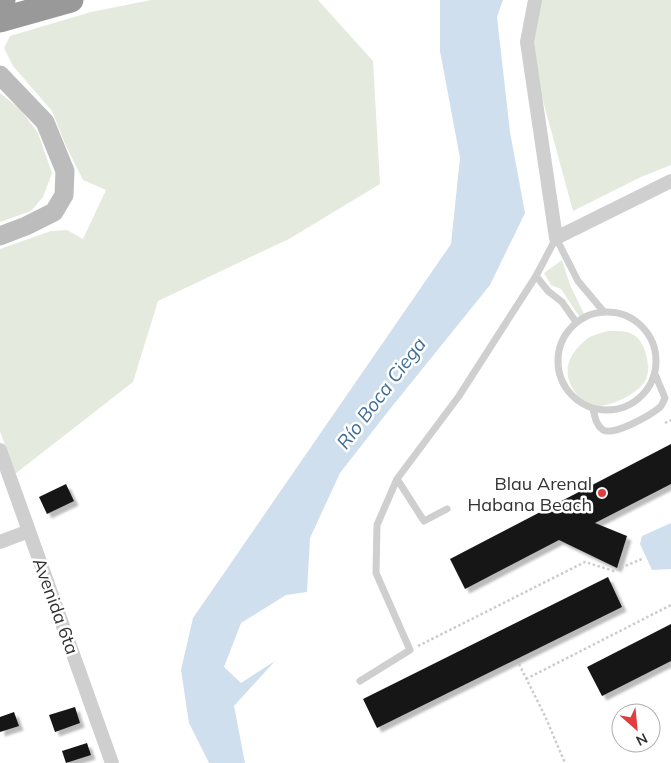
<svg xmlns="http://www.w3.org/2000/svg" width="671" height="763" viewBox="0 0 671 763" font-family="Mulish,sans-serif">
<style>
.green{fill:#e4ebde}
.water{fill:#cfdfed}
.building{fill:#191919;filter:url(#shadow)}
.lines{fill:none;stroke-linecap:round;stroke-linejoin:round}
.path{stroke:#ccc;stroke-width:2.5;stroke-dasharray:2.5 2.5;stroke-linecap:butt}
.lane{stroke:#cfcfcf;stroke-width:7}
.street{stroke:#cfcfcf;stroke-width:14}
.secondary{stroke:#bcbcbc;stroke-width:19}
.highway{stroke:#999;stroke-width:25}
.poi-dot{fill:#e03d3f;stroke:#fff;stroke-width:2}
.labels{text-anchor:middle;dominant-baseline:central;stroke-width:5;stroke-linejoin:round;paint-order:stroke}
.poi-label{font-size:18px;fill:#323232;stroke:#fff;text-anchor:end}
.street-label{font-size:18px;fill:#323232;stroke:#fff}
.water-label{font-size:19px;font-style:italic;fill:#416e93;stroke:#fff}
</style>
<defs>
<filter id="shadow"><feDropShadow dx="4.5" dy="4.5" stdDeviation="1" flood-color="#0004"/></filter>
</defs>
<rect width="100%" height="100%" fill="#fff"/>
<path class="green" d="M151,0H318L373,61L380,184L289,239L158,301L133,382L15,474L0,431V249L51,231L67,230L83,239L106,190L83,180L65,144L52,111L13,66L4,48L10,36L91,12Z
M535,0H671V165L641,177L573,211L527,42Z
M0,93L21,110L38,133L52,173L43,197L31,211L0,222Z
M562,260L570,285L587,320L583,322L561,289L551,285L544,273Z
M608,331C616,331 627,330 634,335C646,342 653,372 644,383C634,396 605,410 589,405C581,402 578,396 573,389C561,370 570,352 587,339C592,335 601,333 608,331Z"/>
<path class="water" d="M440,0H503L497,17L510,132L525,213L490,285L386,414L340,473L310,538L307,592L286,595L241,623L224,667L241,683L275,661L234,706L245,763H209L189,723L181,670L193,618L451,244L460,158L440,51Z
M671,523V569L652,570L640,544L642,536Z"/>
<path class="building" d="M671,444V484L595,523L627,536L617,568L559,540L465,589L450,559Z
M66,484L74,501L47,514L39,497Z
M608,577L622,607L377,728L363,699Z
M671,624V661L602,696L587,667Z
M75,707L80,723L55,732L49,715Z
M14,712L19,726L0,732V717Z
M87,743L91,755L66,763L62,751Z"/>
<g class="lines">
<path class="path" d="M665,423L671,420
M418,646L585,562L614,571L644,558
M519,664L545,716L565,763
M526,679L671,605"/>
<path class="lane" d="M556,238L578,281L604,312
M536,276L548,291L562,302L576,322
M558 361a49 49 0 1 1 98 0a49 49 0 1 1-98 0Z
M593,409C595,417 596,425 603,430C614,436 649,416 659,408C662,406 663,402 665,398L655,374
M397,479L424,521L447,509
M360,681L410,650L376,573L377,525L397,479L459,396L536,276L556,238"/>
<path class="street" d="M535,0L527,42L556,238L671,181
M0,450L112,763
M0,542L29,531"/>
<path class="secondary" d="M0,75L45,122L65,171L64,195L54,212L26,226L0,236"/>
<path class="highway" d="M0,1L3,0
M0,20L71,0"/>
</g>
<circle class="poi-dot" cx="602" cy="493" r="5"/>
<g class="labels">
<g class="poi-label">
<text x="592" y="483">Blau Arenal<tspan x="592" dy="21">Habana Beach</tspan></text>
</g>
<g class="street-label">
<text transform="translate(56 606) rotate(70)">Avenida 6ta</text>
</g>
<g class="water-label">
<text transform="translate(381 393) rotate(-53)">Río Boca Ciega</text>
</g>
</g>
<g transform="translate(636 728) rotate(153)"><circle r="24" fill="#ffffff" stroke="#adadad"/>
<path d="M0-4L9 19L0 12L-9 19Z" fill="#e03d3f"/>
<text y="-8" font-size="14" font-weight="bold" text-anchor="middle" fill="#323232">N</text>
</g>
</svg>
